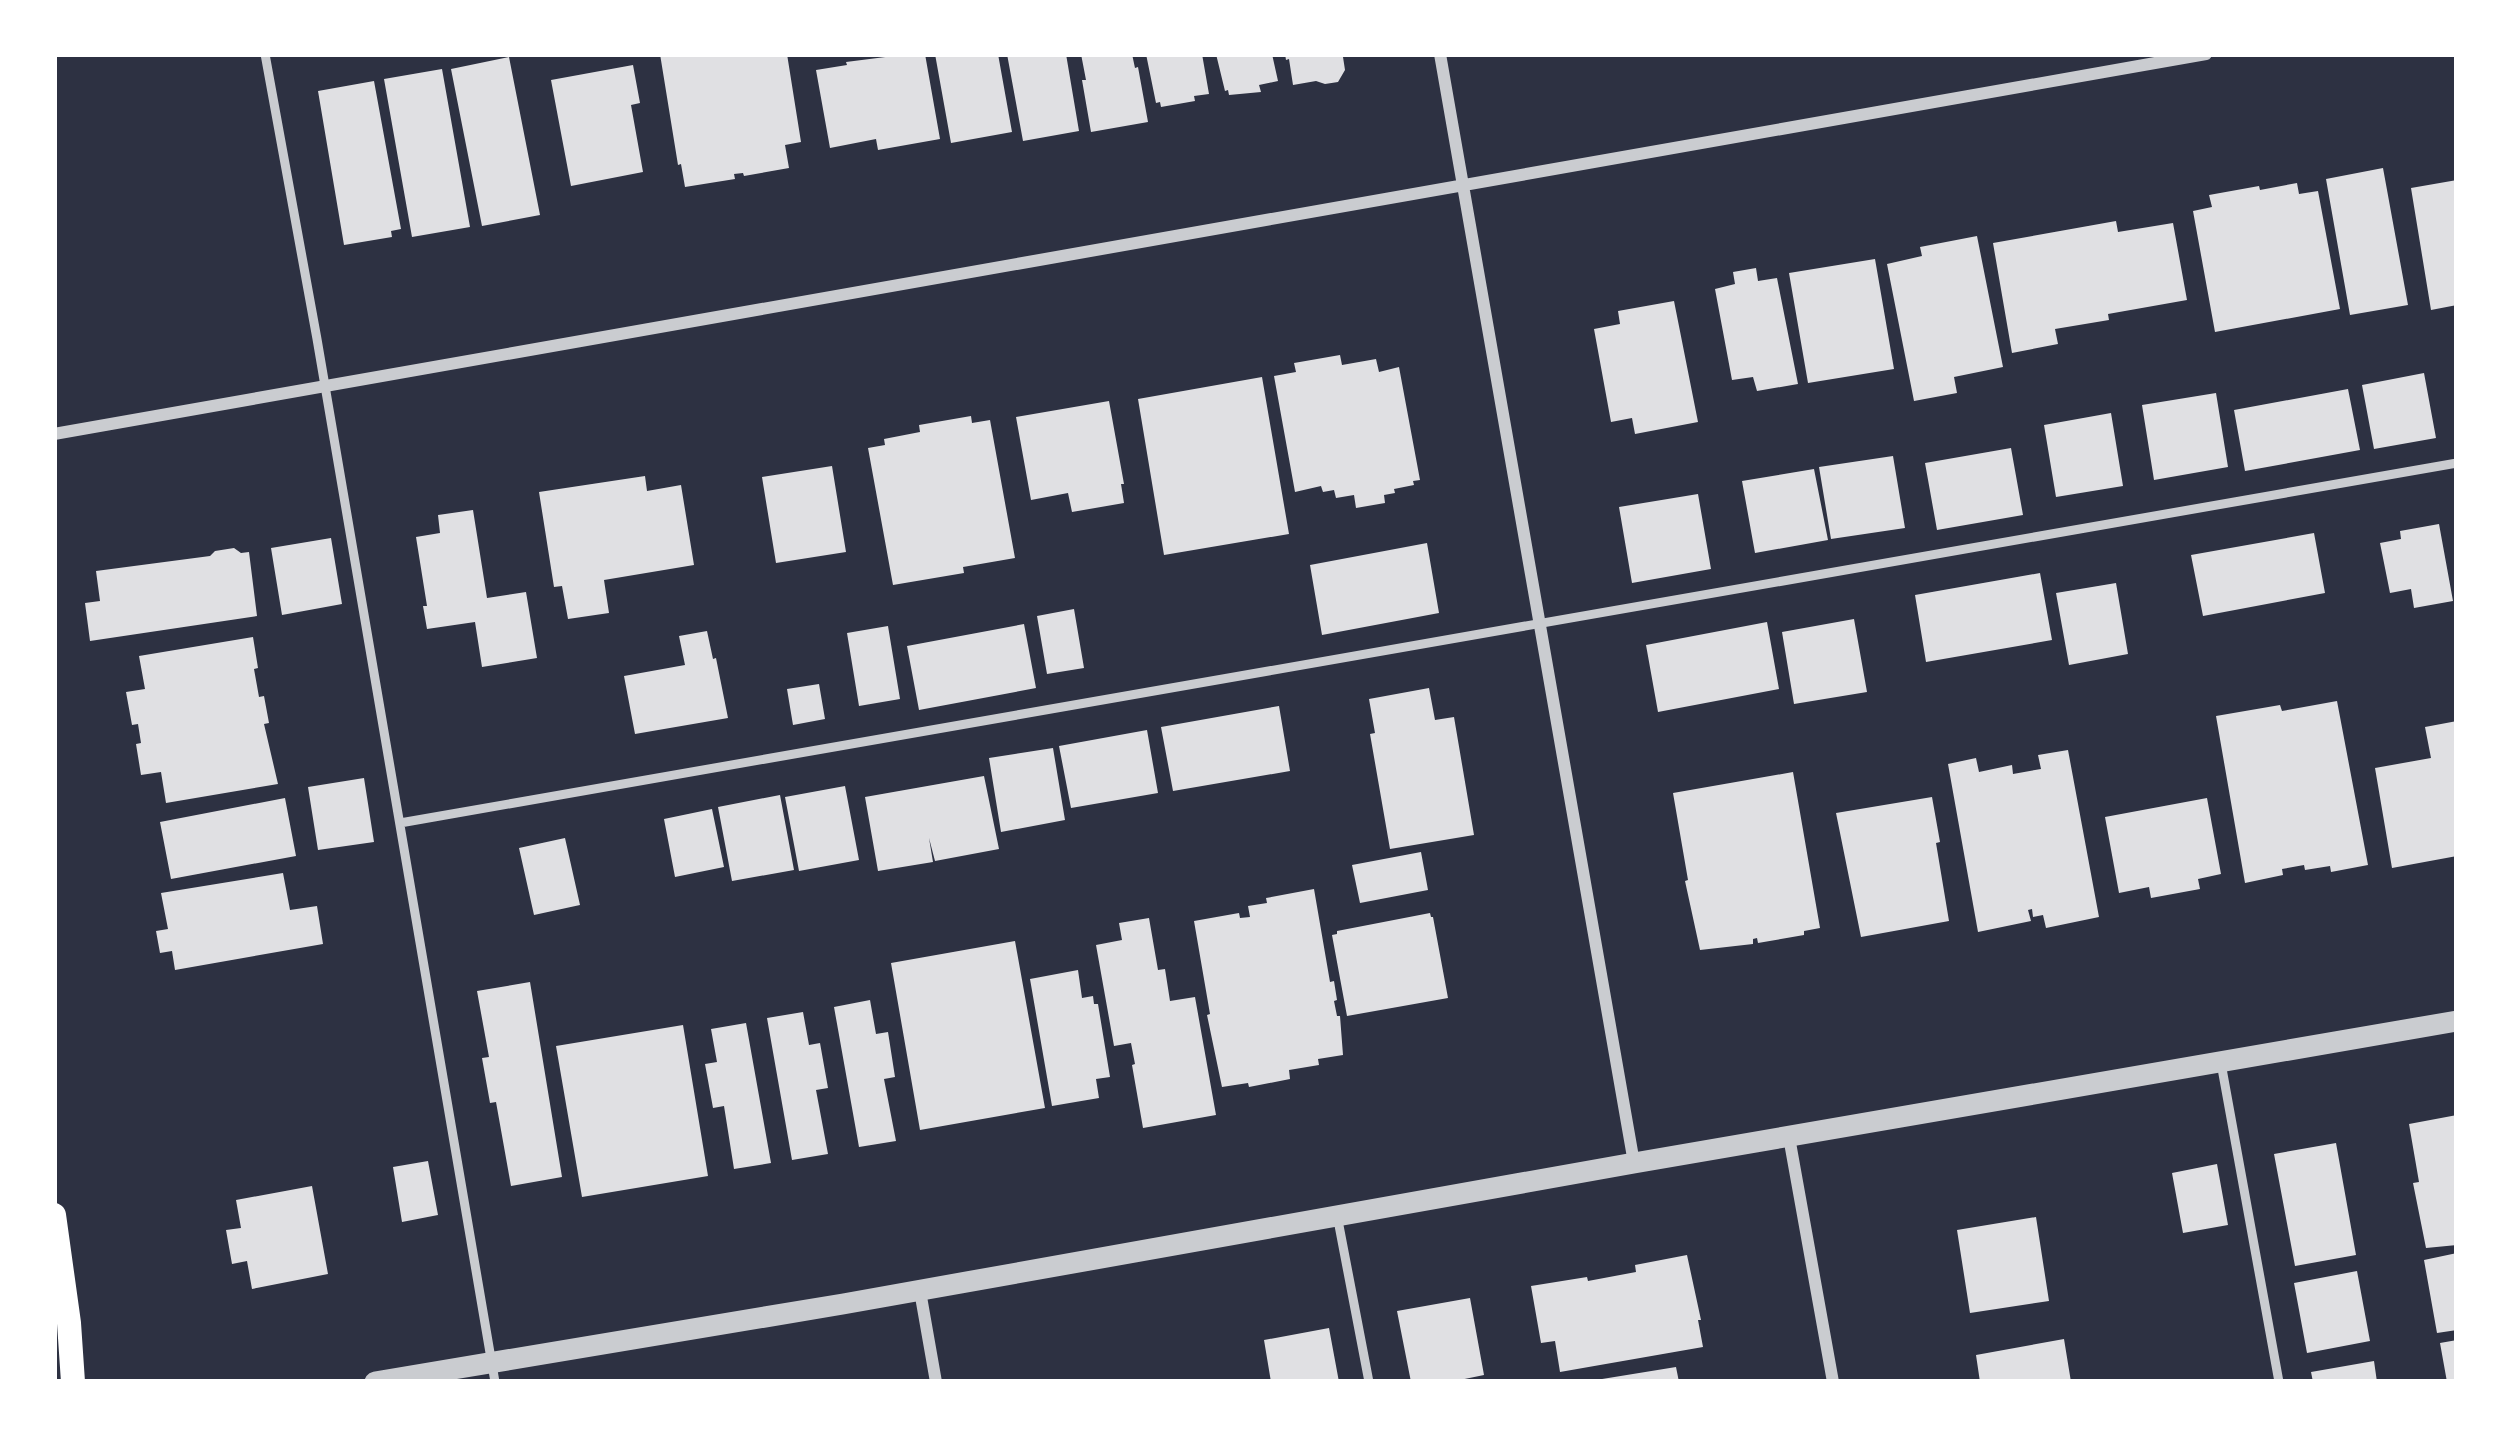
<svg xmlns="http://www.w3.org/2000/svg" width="2511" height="1436" viewBox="0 0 2511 1436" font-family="'Roboto Condensed',sans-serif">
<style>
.building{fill:#e0e0e3}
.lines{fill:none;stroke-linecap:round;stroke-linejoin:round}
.service{stroke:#caccd0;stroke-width:9}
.minor{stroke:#caccd0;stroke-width:12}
.tertiary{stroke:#caccd0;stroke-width:21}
.secondary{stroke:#fff;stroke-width:24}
</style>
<rect width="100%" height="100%" fill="#2d3142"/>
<path class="building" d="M660,54H787L801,142L785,145L789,168L744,176L743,173L734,174L735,179L685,187L681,164L678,165Z
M909,54H925L940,139L878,150L876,139L830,148L816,70L847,65L846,62Z
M935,54H998L1012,132L951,143Z
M1007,54H1066L1079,131L1023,141Z
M1081,54H1132L1135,68L1138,67L1148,122L1091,132L1082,80H1086Z
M1146,54H1202L1209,94L1194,96L1195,101L1161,107L1160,102L1156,103Z
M1216,54H1272L1278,81L1259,85L1261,92L1229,95L1228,90L1225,91Z
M1285,54H1339L1343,57L1345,70L1338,82L1325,84L1316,81L1293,85L1289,59L1286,60Z
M509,57L540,215L482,226L451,69Z
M633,65L640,103L631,105L643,172L571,186L551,80Z
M442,69L470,227L412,237L384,79Z
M374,81L401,229L391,231L392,237L344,245L318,91Z
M2383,168L2408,305L2350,315L2326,179Z
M2457,180V305L2431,310L2411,188Z
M2297,183L2299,194L2318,191L2340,309L2215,332L2193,211L2212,207L2209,195L2259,186L2260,190Z
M2116,221L2118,232L2173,223L2187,300L2108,314L2109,320L2055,329L2058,344L2012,353L1993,243Z
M1977,236L2003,367L1954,377L1957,393L1914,401L1887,264L1922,256L1920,247Z
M1875,259L1894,369L1808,383L1789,273Z
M1756,268L1758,281L1777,278L1798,384L1757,391L1753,377L1732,380L1715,289L1735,284L1733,272Z
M1674,301L1698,422L1635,434L1632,418L1611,422L1594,329L1620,324L1618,311Z
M1340,355L1342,365L1376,359L1379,372L1399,367L1420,480L1413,481L1414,485L1394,489L1395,493L1384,495L1385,503L1356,508L1354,495L1336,498L1334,490L1323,492L1321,486L1295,492L1274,376L1296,372L1294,363Z
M2424,373L2436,438L2374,449L2362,385Z
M1262,377L1289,534L1164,555L1138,399Z
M2348,389L2360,450L2245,471L2234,410Z
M2216,393L2228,467L2154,480L2142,405Z
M1109,401L1124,484H1121L1124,503L1072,512L1068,493L1031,500L1016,417Z
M2111,413L2123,486L2056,497L2044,425Z
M971,416L972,423L990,420L1015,558L963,567L964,573L893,585L868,448L885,445L884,439L920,432L919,425Z
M2011,448L2023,515L1937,530L1925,463Z
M1893,456L1905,528L1831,539L1819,467Z
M832,466L846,552L776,563L762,477Z
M1814,469L1828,540L1755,553L1742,481Z
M645,476L647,491L681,485L694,565L604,580L609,613L568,619L562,586L554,587L539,492Z
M1698,494L1711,569L1632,583L1619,507Z
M473,510L487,598L526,592L537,658L482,667L475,622L427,629L423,606H427L416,537L440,533L438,515Z
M2439,524L2453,601L2414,608L2411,589L2390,593L2380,543L2401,539L2400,531Z
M2314,533L2325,593L2203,616L2191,555Z
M331,538L342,604L282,615L271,548Z
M1427,543L1439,613L1322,635L1310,565Z
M234,548L241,553L249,552L257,616L90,641L85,603L100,601L96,571L210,556L215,551Z
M2040,573L2052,640L1926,662L1915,595Z
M2116,583L2128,654L2069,665L2056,593Z
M1074,609L1084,668L1047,674L1037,616Z
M1854,619L1867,692L1794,704L1782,632Z
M1767,622L1779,689L1658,712L1646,645Z
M1024,624L1036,688L919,710L907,646Z
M888,626L900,699L859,706L847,633Z
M707,631L713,659L716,658L728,718L635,734L624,676L685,665L679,636Z
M253,637L258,668L254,669L259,697L264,696L269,723L264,724L278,784L166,803L161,772L141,775L136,744L141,743L138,724L132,725L126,692L145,689L139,656Z
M819,684L825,719L793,725L787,689Z
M1429,688L1435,720L1454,717L1474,835L1390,849L1370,734L1375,733L1369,699Z
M2337,701L2368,865L2331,872L2330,866L2305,870L2304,865L2282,869L2283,875L2245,883L2216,716L2280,705L2282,711Z
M1279,706L1290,771L1173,791L1161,727Z
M2457,721V833H2454L2457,856L2392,868L2375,768L2431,758L2425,727Z
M1147,730L1158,793L1071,808L1059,746Z
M1053,748L1065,820L1001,832L989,758Z
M2068,750L2099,917L2046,928L2043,915L2033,917L2032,909L2028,910L2031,921L1978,932L1948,764L1976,758L1979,772L2012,765L2013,774L2041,769L2038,755Z
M1793,772L1820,928L1804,931V935L1758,943L1757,938L1753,939V944L1700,950L1685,881L1688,880L1673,793Z
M984,776L999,849L935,861L929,838L933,862L878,871L865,797Z
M364,778L374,842L318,850L308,787Z
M845,786L859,860L799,871L785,797Z
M780,795L794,870L732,881L718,807Z
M1932,797L1940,842L1936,843L1949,921L1861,937L1836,813Z
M285,798L296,856L171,879L160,822Z
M2207,798L2221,874L2198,879L2200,889L2151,898L2149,887L2119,893L2105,817Z
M712,809L724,867L675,877L664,819Z
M565,838L580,905L534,915L519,848Z
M1421,852L1428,890L1360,903L1352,865Z
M283,873L290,910L317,906L323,944L175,970L172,951L160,953L156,931L168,929L161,893Z
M1314,889L1330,982L1334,981L1337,1000L1334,1001L1337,1016H1340L1343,1055L1318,1059L1319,1065L1289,1070L1290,1079L1249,1087L1248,1083L1222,1087L1207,1015L1210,1014L1194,921L1239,913L1240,918L1250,917L1248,906L1267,903L1266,898Z
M1430,913L1431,917H1433L1448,998L1347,1016L1332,935L1337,934V931Z
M1149,918L1158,970L1165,969L1170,1001L1195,997L1216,1115L1143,1128L1132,1065L1135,1064L1131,1043L1114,1046L1096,945L1122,940L1119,923Z
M1015,941L1045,1108L920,1130L891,963Z
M1078,970L1082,998L1093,996L1094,1004H1098L1110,1077L1096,1079L1099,1098L1052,1106L1030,979Z
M530,982L562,1177L511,1186L496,1102L490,1103L482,1058L489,1057L477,991Z
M870,1000L876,1034L888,1032L895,1077L884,1079L896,1141L859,1147L834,1007Z
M803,1012L809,1045L820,1043L828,1088L816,1090L828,1154L792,1160L767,1018Z
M746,1023L771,1163L734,1169L724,1106L713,1108L705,1064L717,1062L711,1029Z
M683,1025L708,1176L582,1197L556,1046Z
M2457,1115V1245L2426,1248L2413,1183L2419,1182L2409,1124Z
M2336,1143L2356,1255L2295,1266L2274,1154Z
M428,1161L438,1215L402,1222L393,1167Z
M2217,1164L2228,1225L2183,1233L2172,1173Z
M312,1186L328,1274L252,1289L247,1261L232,1264L226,1230L241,1228L236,1200Z
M2036,1217L2049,1301L1970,1313L1957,1230Z
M2457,1253V1330L2437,1333L2424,1260Z
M1687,1255L1701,1320H1698L1703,1347L1560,1372L1555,1341L1541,1343L1531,1286L1587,1277L1588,1281L1636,1272L1635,1265Z
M2357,1271L2370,1341L2307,1353L2294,1283Z
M1470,1298L1484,1375L1450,1382H1411L1397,1311Z
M1329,1328L1339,1382H1271L1264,1340Z
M2064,1339L2071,1382H1980L1976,1355Z
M2457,1340V1382H2447L2440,1343Z
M2374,1361L2377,1382H2313L2311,1372Z
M1676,1367L1679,1382H1596V1380Z"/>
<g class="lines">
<path class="service" d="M265,54L317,339L495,1382
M400,823L2457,463
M2221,1063L2279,1382
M1337,1215L1369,1382"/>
<path class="minor" d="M1440,54L1634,1163
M54,434L2206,54
M1789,1137L1833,1382
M920,1291L936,1382"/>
<path class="tertiary" d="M375,1382L843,1304L1634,1163L2457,1021"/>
<path class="secondary" d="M54,1215L69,1323L73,1382"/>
</g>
<rect width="2511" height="1436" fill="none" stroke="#ffffff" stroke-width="114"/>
</svg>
